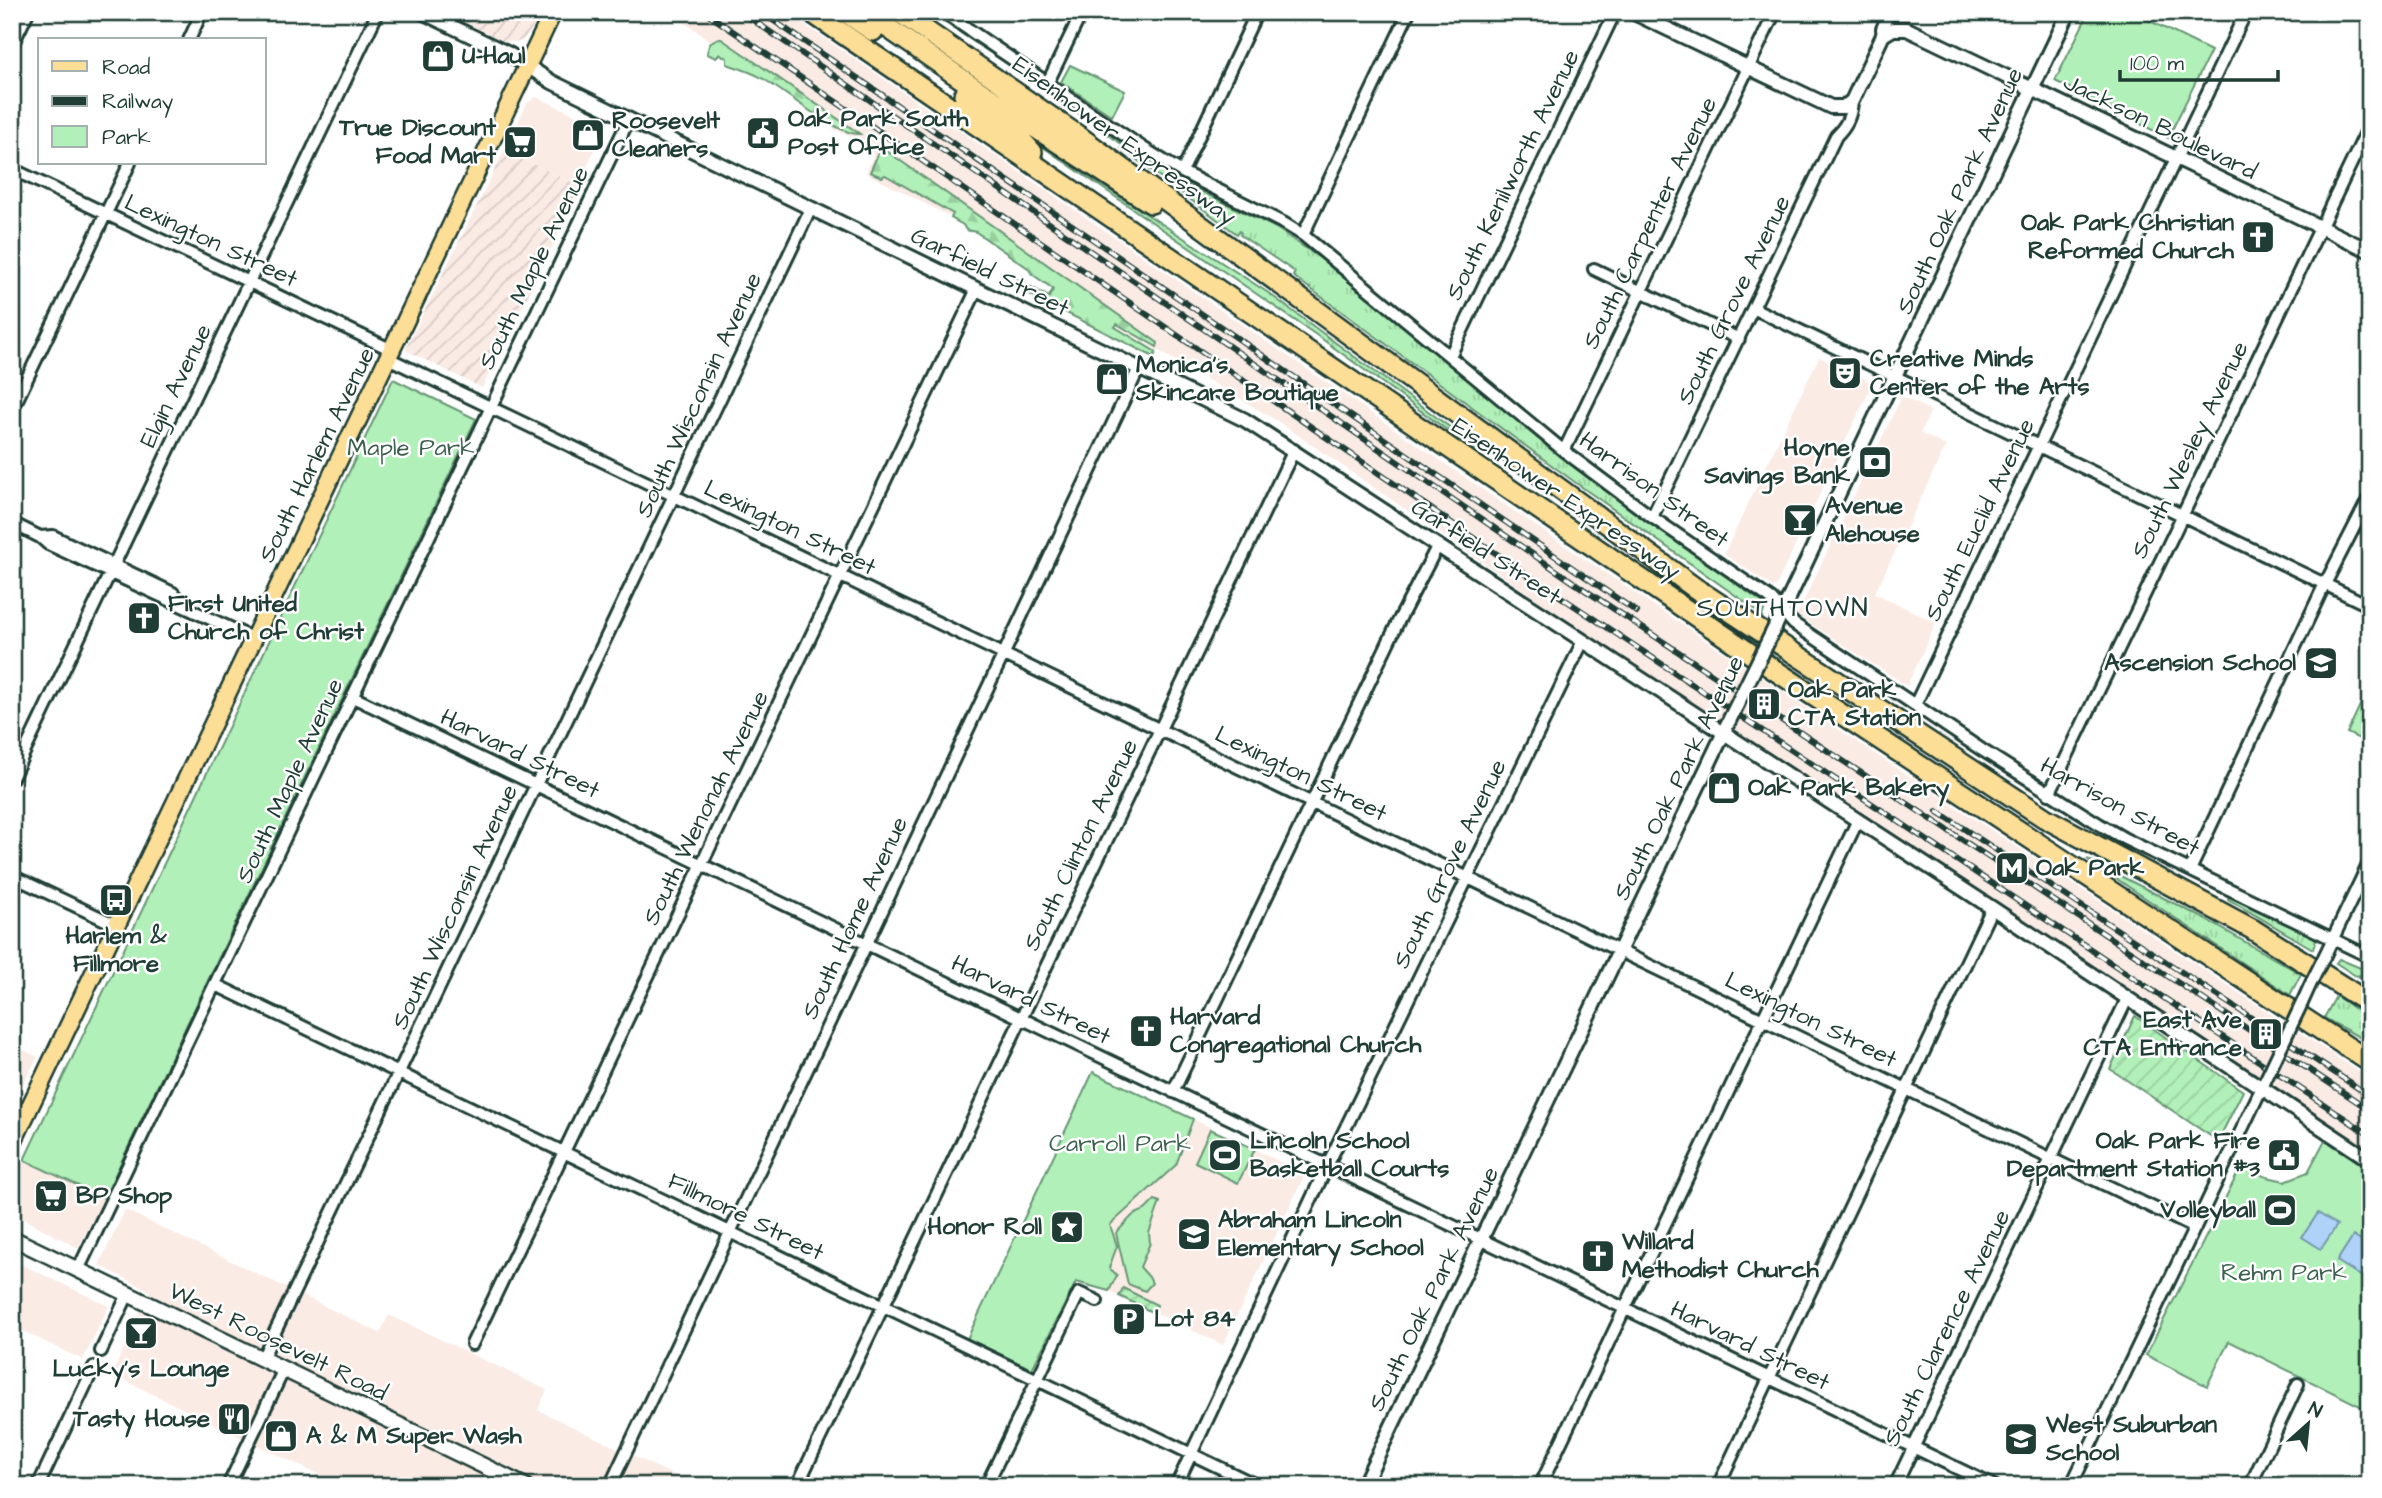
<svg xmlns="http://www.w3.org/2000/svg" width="2382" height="1498" viewBox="0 0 2382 1498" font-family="'Architects Daughter',sans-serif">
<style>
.built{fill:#fbebe5}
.industrial{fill:url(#industrial-furrows)}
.grass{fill:url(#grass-tufts);stroke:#689676;stroke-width:2}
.forest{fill:url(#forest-firs);stroke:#689676;stroke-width:2}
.park{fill:#b1f0b8;stroke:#689676;stroke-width:2}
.garden{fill:url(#garden-furrows);stroke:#689676;stroke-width:2}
.water{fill:#afd3f8;stroke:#7597aa;stroke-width:2}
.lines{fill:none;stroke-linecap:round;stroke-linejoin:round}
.minor-casing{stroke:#1f3d34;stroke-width:16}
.tertiary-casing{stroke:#1f3d34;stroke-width:18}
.secondary-casing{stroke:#1f3d34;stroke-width:19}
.primary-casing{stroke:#1f3d34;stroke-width:21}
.motorway-casing{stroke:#1f3d34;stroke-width:24}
.minor{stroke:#fff;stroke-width:10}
.tertiary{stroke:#fff;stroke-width:12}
.secondary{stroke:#fff;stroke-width:14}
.primary{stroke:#fcde96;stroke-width:16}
.motorway{stroke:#fcde96;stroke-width:19}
.rail-casing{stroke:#1f3d34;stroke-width:6}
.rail{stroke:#fff;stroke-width:3.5;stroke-dasharray:10;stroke-linecap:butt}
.minor-bridge-casing{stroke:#1f3d34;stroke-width:16;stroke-linecap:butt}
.tertiary-bridge-casing{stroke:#1f3d34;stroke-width:18;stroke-linecap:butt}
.minor-bridge{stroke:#fff;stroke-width:10}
.tertiary-bridge{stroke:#fff;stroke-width:12}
.labels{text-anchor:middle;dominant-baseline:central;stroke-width:5;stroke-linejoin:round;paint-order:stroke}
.poi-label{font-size:24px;font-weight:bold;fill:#1f3d34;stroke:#fff;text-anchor:start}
.street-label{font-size:24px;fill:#1f3d34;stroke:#fff}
.park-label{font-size:24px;fill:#3c614e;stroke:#fff}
.neighbourhood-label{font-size:26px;letter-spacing:2px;fill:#1f3d34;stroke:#fff}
</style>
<defs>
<pattern id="industrial-furrows" width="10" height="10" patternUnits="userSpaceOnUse" patternTransform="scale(1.75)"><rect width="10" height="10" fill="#fbebe5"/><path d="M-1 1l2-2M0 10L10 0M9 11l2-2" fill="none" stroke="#d7cac5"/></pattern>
<pattern id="grass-tufts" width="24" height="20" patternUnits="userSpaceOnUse" patternTransform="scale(1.75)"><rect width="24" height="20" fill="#b1f0b8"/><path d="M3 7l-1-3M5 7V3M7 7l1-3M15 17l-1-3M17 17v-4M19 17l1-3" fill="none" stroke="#98cf9f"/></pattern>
<pattern id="forest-firs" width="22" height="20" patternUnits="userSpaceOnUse" patternTransform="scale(1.75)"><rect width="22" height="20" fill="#b1f0b8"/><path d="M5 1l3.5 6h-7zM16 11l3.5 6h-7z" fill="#98cf9f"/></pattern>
<pattern id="garden-furrows" width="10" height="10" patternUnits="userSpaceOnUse" patternTransform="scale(1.75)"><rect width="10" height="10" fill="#b1f0b8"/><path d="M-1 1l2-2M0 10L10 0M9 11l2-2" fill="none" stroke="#98cf9f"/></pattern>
</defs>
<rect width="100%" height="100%" fill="#fff"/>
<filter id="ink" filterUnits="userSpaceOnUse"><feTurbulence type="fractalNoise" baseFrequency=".0143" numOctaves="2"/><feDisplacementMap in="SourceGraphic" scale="14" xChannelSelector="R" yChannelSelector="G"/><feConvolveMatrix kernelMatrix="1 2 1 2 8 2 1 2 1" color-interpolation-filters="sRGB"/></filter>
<g filter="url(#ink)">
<path class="built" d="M670,12H786L1559,542L1877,755L2370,1079V1150L1625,660L1274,419L1118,327L968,226L866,173L873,156L870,146L830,127Z
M536,97L605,128L578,185L504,151L527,103Z
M1819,357L1873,383L1776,586L1773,587L1724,554Z
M1902,396L1931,411L1920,433L1946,446L1875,593L1936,623L1907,686L1797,615Z
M12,1045L38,1057L12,1103Z
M1193,1119L1305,1174L1223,1345L1109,1291L1116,1275L1108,1269L1117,1246L1110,1225L1176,1165Z
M24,1160L104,1198L78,1248L17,1215L12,1184Z
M125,1210L380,1333L389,1315L547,1390L538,1410L696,1486H342L236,1435L112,1374L150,1291L99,1265Z
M12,1260L109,1306L83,1360L12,1326Z"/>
<path class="industrial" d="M444,12H539L532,29L523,40L517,42L504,41Z
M504,151L578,185V194L482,388L405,350Z"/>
<path class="grass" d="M929,12H935C980,42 1026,71 1070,103C1108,131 1146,158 1187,181L1186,184L1276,228L1333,267L1627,506L1763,603L1765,607L1762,617L1752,607L1576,483L1293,276L1295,272L1240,235L1241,233L1239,231L1237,234L1226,226L1121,148L1123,145L1025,76Z
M1040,145L1267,292L1478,448L1476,451L1322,339Z
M1896,699L2076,816L2110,835L2313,934L2312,936L2316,939L2313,949L2228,899L2229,896L2106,835L2057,806Z
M2087,859L2205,919L2301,974L2290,995Z
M2339,959L2370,972V984L2359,978L2360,975L2356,976L2336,963Z
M2336,996L2370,1020V1043L2324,1018Z"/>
<path class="forest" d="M720,38L860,134C838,136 784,91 762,78C752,72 739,68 727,64V58L719,54L716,58L707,54C708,45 711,40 720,38Z
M881,147L1158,343L1157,347L1117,324L1115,327L1156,352L1154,357L1011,285L1017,279L1049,297L1053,289L1032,274L1028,268L976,232L966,230L963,225L951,218L953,214L885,175L882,177L870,172Z"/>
<path class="park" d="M2089,12H2132L2211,51L2168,138L2055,81Z
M1070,65L1125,91L1112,116L1061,82Z
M393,379L476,419L104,1198L24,1160Z
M2361,703L2370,707V744L2347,733Z
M1093,1072L1193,1119L1176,1165L1110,1225L1117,1246L1109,1268L1117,1275L1109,1291L1076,1282L1032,1369L967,1339Z
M1210,1129L1255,1149L1238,1183L1195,1162Z
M2325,1140L2370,1170V1411L2229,1341L2207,1386L2146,1355L2241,1167L2267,1177L2285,1181L2308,1172Z
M1155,1200L1160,1202L1149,1233L1150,1243L1140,1267L1149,1277L1152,1283L1145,1291L1128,1284L1116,1233L1133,1215L1145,1210Z"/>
<path class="garden" d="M2135,1016L2243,1091L2218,1141L2110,1069Z
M1123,1288L1157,1305L1154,1313L1119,1296Z"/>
<path class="water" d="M2318,1213L2337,1225L2321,1249L2302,1237Z
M2353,1236L2370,1247V1282L2337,1261Z"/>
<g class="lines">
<g class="minor-casing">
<path id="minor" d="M943,12L1143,148L1182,172L1285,224L1303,235L1564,451L1652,517L1771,599L1794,624L1982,750L2099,824L2125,839L2370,957
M1883,35L1882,29L1889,12
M189,40L202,12
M1048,82L1082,12
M12,169L392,350
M1182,172L1257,12
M1303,235L1409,12
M1594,269L1739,339
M1753,308L2370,606
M1450,356L1615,12
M388,358L2195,1228
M12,410L130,163
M1564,451L1775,12
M1652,517L1836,136C1847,125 1851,116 1852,101
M12,523L40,537L48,544L254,639
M40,537L53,536L173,593L183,605
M353,697L1994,1486
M1915,705L2246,12
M12,778L378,12
M2049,794L2370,124
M2190,870L2322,590L2370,496
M12,876L118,926
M2325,955L2370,861
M216,985L1258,1486
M2302,1003L2312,981
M1173,1092L1399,620L1438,545
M78,1270L629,119
M472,1344L977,289
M101,1351L128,1294
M262,1359L811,208
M38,1486L94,1367
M228,1486L284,1369
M610,1486L1139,368
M797,1486L1294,450
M986,1486L1079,1293L1097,1301
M1176,1486L1327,1166L1583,641
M1540,1486L1857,822
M1718,1486L1992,908
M1895,1486L2127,999
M2071,1486L2265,1081
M2250,1486L2298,1384"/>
</g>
<g class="tertiary-casing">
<path id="tertiary" d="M422,12L509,54L552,82L1245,420L1992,908L2370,1160
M1632,12L1831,107H1844L1852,101L1883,35L1893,29H1907L2370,251
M12,43L27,12
M1776,625L2069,12
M1363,1486L1726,728"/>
</g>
<g class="secondary-casing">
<path id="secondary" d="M12,1238L525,1486"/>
</g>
<g class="primary-casing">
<path id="primary" d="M12,1144L553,12"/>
</g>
<g class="motorway-casing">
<path id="motorway" d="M811,12L1776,671L2370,1062
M845,12L873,31
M865,12L985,95L1151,203
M899,12L1077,135L1695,588L2045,818L2252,929L2370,1004
M964,95L1023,142L1032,152"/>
</g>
<use href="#minor" class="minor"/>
<use href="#tertiary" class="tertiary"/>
<use href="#secondary" class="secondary"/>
<use href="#primary" class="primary"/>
<use href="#motorway" class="motorway"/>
<g class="rail-casing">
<path id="rail" d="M705,12L1510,563L2370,1135
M741,12L1582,588L2370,1110
M761,12L1637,612
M1937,811L2370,1096"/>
</g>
<use href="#rail" class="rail"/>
<g class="minor-bridge-casing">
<path id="minor-bridge" d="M2312,981L2325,955
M2265,1081L2302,1003"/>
</g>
<g class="tertiary-bridge-casing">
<path id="tertiary-bridge" d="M1726,727L1776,625"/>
</g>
<use href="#minor-bridge" class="minor-bridge"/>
<use href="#tertiary-bridge" class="tertiary-bridge"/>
</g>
</g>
<defs>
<g id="shop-square" transform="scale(1.75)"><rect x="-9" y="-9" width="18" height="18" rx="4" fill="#1f3d34" stroke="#fff"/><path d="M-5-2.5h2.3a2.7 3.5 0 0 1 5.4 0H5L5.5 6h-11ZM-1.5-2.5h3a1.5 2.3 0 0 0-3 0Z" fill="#fff"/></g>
<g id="civic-square" transform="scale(1.75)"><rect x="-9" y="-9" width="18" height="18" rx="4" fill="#1f3d34" stroke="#fff"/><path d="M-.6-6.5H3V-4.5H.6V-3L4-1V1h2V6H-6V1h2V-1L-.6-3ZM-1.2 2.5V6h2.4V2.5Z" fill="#fff"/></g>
<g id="supermarket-square" transform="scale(1.75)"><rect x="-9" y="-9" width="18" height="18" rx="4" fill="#1f3d34" stroke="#fff"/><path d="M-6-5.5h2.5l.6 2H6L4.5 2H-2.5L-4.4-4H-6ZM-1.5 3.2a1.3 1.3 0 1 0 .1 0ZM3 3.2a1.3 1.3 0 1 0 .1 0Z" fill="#fff"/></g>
<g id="church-square" transform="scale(1.75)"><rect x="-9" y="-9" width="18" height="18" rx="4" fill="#1f3d34" stroke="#fff"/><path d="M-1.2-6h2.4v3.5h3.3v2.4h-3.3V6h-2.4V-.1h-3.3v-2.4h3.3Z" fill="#fff"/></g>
<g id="theatre-square" transform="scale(1.75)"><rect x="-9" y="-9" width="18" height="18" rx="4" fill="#1f3d34" stroke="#fff"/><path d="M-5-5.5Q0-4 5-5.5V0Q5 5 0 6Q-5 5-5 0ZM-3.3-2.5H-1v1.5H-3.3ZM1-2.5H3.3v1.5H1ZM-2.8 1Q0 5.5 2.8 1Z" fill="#fff"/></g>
<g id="bank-square" transform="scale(1.75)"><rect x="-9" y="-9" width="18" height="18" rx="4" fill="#1f3d34" stroke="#fff"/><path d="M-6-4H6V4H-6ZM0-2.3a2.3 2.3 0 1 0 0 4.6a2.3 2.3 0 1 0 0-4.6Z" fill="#fff"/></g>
<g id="bar-square" transform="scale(1.75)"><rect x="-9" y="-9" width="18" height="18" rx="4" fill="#1f3d34" stroke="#fff"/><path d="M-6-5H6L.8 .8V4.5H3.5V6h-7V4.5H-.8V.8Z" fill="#fff"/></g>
<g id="school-square" transform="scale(1.75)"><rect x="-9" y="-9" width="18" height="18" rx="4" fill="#1f3d34" stroke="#fff"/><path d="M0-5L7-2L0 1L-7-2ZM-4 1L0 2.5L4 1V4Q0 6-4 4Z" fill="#fff"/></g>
<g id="building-square" transform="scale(1.75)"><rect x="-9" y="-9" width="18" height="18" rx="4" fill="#1f3d34" stroke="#fff"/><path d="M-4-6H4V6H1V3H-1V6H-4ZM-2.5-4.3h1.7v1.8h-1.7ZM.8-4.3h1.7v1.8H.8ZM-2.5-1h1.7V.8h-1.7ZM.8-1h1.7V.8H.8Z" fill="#fff"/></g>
<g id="metro-square" transform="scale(1.75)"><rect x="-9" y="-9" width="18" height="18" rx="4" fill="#1f3d34" stroke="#fff"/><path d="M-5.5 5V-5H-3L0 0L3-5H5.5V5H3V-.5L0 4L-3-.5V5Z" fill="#fff"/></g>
<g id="bus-square" transform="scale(1.75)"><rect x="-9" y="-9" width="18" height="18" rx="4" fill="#1f3d34" stroke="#fff"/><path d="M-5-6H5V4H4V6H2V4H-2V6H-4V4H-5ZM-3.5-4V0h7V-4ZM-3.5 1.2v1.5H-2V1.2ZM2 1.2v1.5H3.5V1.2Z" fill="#fff"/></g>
<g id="stadium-square" transform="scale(1.75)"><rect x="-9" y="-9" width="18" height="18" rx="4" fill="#1f3d34" stroke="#fff"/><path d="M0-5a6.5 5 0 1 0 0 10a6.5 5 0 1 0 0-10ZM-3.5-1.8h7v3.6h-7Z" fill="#fff"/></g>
<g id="sight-square" transform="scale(1.75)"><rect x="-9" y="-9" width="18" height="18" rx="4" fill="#1f3d34" stroke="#fff"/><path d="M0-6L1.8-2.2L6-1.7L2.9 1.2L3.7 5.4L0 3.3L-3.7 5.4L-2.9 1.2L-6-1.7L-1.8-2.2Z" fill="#fff"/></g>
<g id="parking-square" transform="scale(1.75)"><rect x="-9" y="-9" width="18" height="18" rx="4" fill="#1f3d34" stroke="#fff"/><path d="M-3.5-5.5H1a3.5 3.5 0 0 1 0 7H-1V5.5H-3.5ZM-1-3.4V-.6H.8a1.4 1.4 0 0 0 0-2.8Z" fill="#fff"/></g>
<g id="restaurant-square" transform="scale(1.75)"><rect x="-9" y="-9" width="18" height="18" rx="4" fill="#1f3d34" stroke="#fff"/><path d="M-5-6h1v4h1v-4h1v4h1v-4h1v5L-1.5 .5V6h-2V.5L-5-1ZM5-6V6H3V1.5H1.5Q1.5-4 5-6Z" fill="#fff"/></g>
</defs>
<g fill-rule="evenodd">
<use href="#shop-square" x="438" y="56"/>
<use href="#civic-square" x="763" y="133"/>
<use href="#shop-square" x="588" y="135"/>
<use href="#supermarket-square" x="520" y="142"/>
<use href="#church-square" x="2258" y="237"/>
<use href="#theatre-square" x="1845" y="373"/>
<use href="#shop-square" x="1112" y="379"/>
<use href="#bank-square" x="1875" y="462"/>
<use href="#bar-square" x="1800" y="520"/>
<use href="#church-square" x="144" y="618"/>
<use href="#school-square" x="2321" y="663"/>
<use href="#building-square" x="1764" y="704"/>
<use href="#shop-square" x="1724" y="788"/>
<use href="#metro-square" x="2012" y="868"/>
<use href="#bus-square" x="116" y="900"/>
<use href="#church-square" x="1146" y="1031"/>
<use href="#building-square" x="2266" y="1034"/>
<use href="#stadium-square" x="1225" y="1155"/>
<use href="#civic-square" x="2284" y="1155"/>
<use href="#supermarket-square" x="51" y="1196"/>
<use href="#stadium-square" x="2280" y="1210"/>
<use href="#sight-square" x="1067" y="1227"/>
<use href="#school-square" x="1194" y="1234"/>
<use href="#church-square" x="1598" y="1256"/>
<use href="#parking-square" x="1129" y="1319"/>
<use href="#bar-square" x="141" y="1333"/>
<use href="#restaurant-square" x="234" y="1419"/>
<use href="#shop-square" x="281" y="1436"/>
<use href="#school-square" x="2021" y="1439"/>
</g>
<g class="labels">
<g class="poi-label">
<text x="462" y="56">U-Haul</text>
<text x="788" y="119">Oak Park South<tspan x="788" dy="28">Post Office</tspan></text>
<text x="612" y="121">Roosevelt<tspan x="612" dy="28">Cleaners</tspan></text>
<text x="496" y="128" text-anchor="end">True Discount<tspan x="496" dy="28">Food Mart</tspan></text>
<text x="2234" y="223" text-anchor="end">Oak Park Christian<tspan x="2234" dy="28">Reformed Church</tspan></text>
<text x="1870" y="359">Creative Minds<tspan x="1870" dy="28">Center of the Arts</tspan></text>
<text x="1136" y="365">Monica's<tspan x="1136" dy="28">Skincare Boutique</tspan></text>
<text x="1850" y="448" text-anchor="end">Hoyne<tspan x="1850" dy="28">Savings Bank</tspan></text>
<text x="1825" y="506">Avenue<tspan x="1825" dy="28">Alehouse</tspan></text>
<text x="168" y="604">First United<tspan x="168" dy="28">Church of Christ</tspan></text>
<text x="2296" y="663" text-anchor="end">Ascension School</text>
<text x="1788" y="690">Oak Park<tspan x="1788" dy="28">CTA Station</tspan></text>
<text x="1748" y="788">Oak Park Bakery</text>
<text x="2036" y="868">Oak Park</text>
<text x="116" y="936" text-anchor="middle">Harlem &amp;<tspan x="116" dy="28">Fillmore</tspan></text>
<text x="1170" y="1017">Harvard<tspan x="1170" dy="28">Congregational Church</tspan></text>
<text x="2242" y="1020" text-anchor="end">East Ave<tspan x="2242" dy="28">CTA Entrance</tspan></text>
<text x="1250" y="1141">Lincoln School<tspan x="1250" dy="28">Basketball Courts</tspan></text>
<text x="2260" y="1141" text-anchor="end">Oak Park Fire<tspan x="2260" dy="28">Department Station #3</tspan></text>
<text x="76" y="1196">BP Shop</text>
<text x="2256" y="1210" text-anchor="end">Volleyball</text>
<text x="1218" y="1220">Abraham Lincoln<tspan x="1218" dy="28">Elementary School</tspan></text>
<text x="1042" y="1227" text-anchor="end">Honor Roll</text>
<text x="1622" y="1242">Willard<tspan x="1622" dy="28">Methodist Church</tspan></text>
<text x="1154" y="1319">Lot 84</text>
<text x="141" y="1369" text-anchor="middle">Lucky's Lounge</text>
<text x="210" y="1419" text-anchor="end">Tasty House</text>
<text x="2046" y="1425">West Suburban<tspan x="2046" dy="28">School</tspan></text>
<text x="306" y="1436">A &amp; M Super Wash</text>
</g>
<g class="street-label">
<text transform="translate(2160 127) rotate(26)">Jackson Boulevard</text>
<text transform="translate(1124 141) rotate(36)">Eisenhower Expressway</text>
<text transform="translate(1513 175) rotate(-64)">South Kenilworth Avenue</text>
<text transform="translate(1960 191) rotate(-65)">South Oak Park Avenue</text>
<text transform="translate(1650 223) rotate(-64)">South Carpenter Avenue</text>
<text transform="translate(211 241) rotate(25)">Lexington Street</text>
<text transform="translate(534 268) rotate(-64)">South Maple Avenue</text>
<text transform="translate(990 272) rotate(26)">Garfield Street</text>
<text transform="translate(1734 300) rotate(-64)">South Grove Avenue</text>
<text transform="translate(176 386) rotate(-64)">Elgin Avenue</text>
<text transform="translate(699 395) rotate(-65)">South Wisconsin Avenue</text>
<text transform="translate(2190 450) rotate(-64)">South Wesley Avenue</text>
<text transform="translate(317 455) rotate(-64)">South Harlem Avenue</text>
<text transform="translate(1654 490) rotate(36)">Harrison Street</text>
<text transform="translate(1566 499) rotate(34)">Eisenhower Expressway</text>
<text transform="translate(1980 520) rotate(-64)">South Euclid Avenue</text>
<text transform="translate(790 528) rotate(26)">Lexington Street</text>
<text transform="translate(1486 552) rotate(33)">Garfield Street</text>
<text transform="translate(520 754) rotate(26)">Harvard Street</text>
<text transform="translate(1301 774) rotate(26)">Lexington Street</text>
<text transform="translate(1679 778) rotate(-64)">South Oak Park Avenue</text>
<text transform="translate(290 781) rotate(-65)">South Maple Avenue</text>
<text transform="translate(2120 807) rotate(29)">Harrison Street</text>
<text transform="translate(706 808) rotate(-64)">South Wenonah Avenue</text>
<text transform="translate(1081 845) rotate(-64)">South Clinton Avenue</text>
<text transform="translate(1450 864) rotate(-64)">South Grove Avenue</text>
<text transform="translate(455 907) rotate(-65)">South Wisconsin Avenue</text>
<text transform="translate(855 918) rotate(-65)">South Home Avenue</text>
<text transform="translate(1031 1000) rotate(26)">Harvard Street</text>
<text transform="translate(1811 1020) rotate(26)">Lexington Street</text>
<text transform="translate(746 1217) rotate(26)">Fillmore Street</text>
<text transform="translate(1434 1289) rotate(-64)">South Oak Park Avenue</text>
<text transform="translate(1947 1328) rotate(-64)">South Clarence Avenue</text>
<text transform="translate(278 1342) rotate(26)">West Roosevelt Road</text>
<text transform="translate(1750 1346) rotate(26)">Harvard Street</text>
</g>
<g class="park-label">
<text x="411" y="448">Maple Park</text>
<text x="1120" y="1144">Carroll Park</text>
<text x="2284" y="1273">Rehm Park</text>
</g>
<g class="neighbourhood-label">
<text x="1783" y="608">SOUTHTOWN</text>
</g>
</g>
<rect width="2382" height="1498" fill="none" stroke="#fff" stroke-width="42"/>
<rect x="21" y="21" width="2340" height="1456" fill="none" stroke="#1f3d34" stroke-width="2.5" filter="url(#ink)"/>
<rect x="38" y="38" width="228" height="126" fill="#ffffff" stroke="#a5b1ae" stroke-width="2"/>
<rect x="52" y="61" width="35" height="10" fill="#fcde96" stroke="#a5b1ae" stroke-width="2"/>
<text x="102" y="74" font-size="21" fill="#1f3d34">Road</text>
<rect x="52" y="96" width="35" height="10" fill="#1f3d34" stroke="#a5b1ae" stroke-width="2"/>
<text x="102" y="108" font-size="21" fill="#1f3d34">Railway</text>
<rect x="52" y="126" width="35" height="21" fill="#b1f0b8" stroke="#a5b1ae" stroke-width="2"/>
<text x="102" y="144" font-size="21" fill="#1f3d34">Park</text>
<g transform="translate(2308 1424) rotate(27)" stroke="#ffffff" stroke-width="5" paint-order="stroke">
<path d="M0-5L12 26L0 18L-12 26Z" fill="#1f3d34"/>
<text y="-10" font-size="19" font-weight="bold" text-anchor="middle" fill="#1f3d34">N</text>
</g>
<path d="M2120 70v10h158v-10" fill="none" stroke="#1f3d34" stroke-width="3.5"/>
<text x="2130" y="70" font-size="21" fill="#1f3d34" stroke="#ffffff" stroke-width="5" paint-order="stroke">100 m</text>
</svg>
